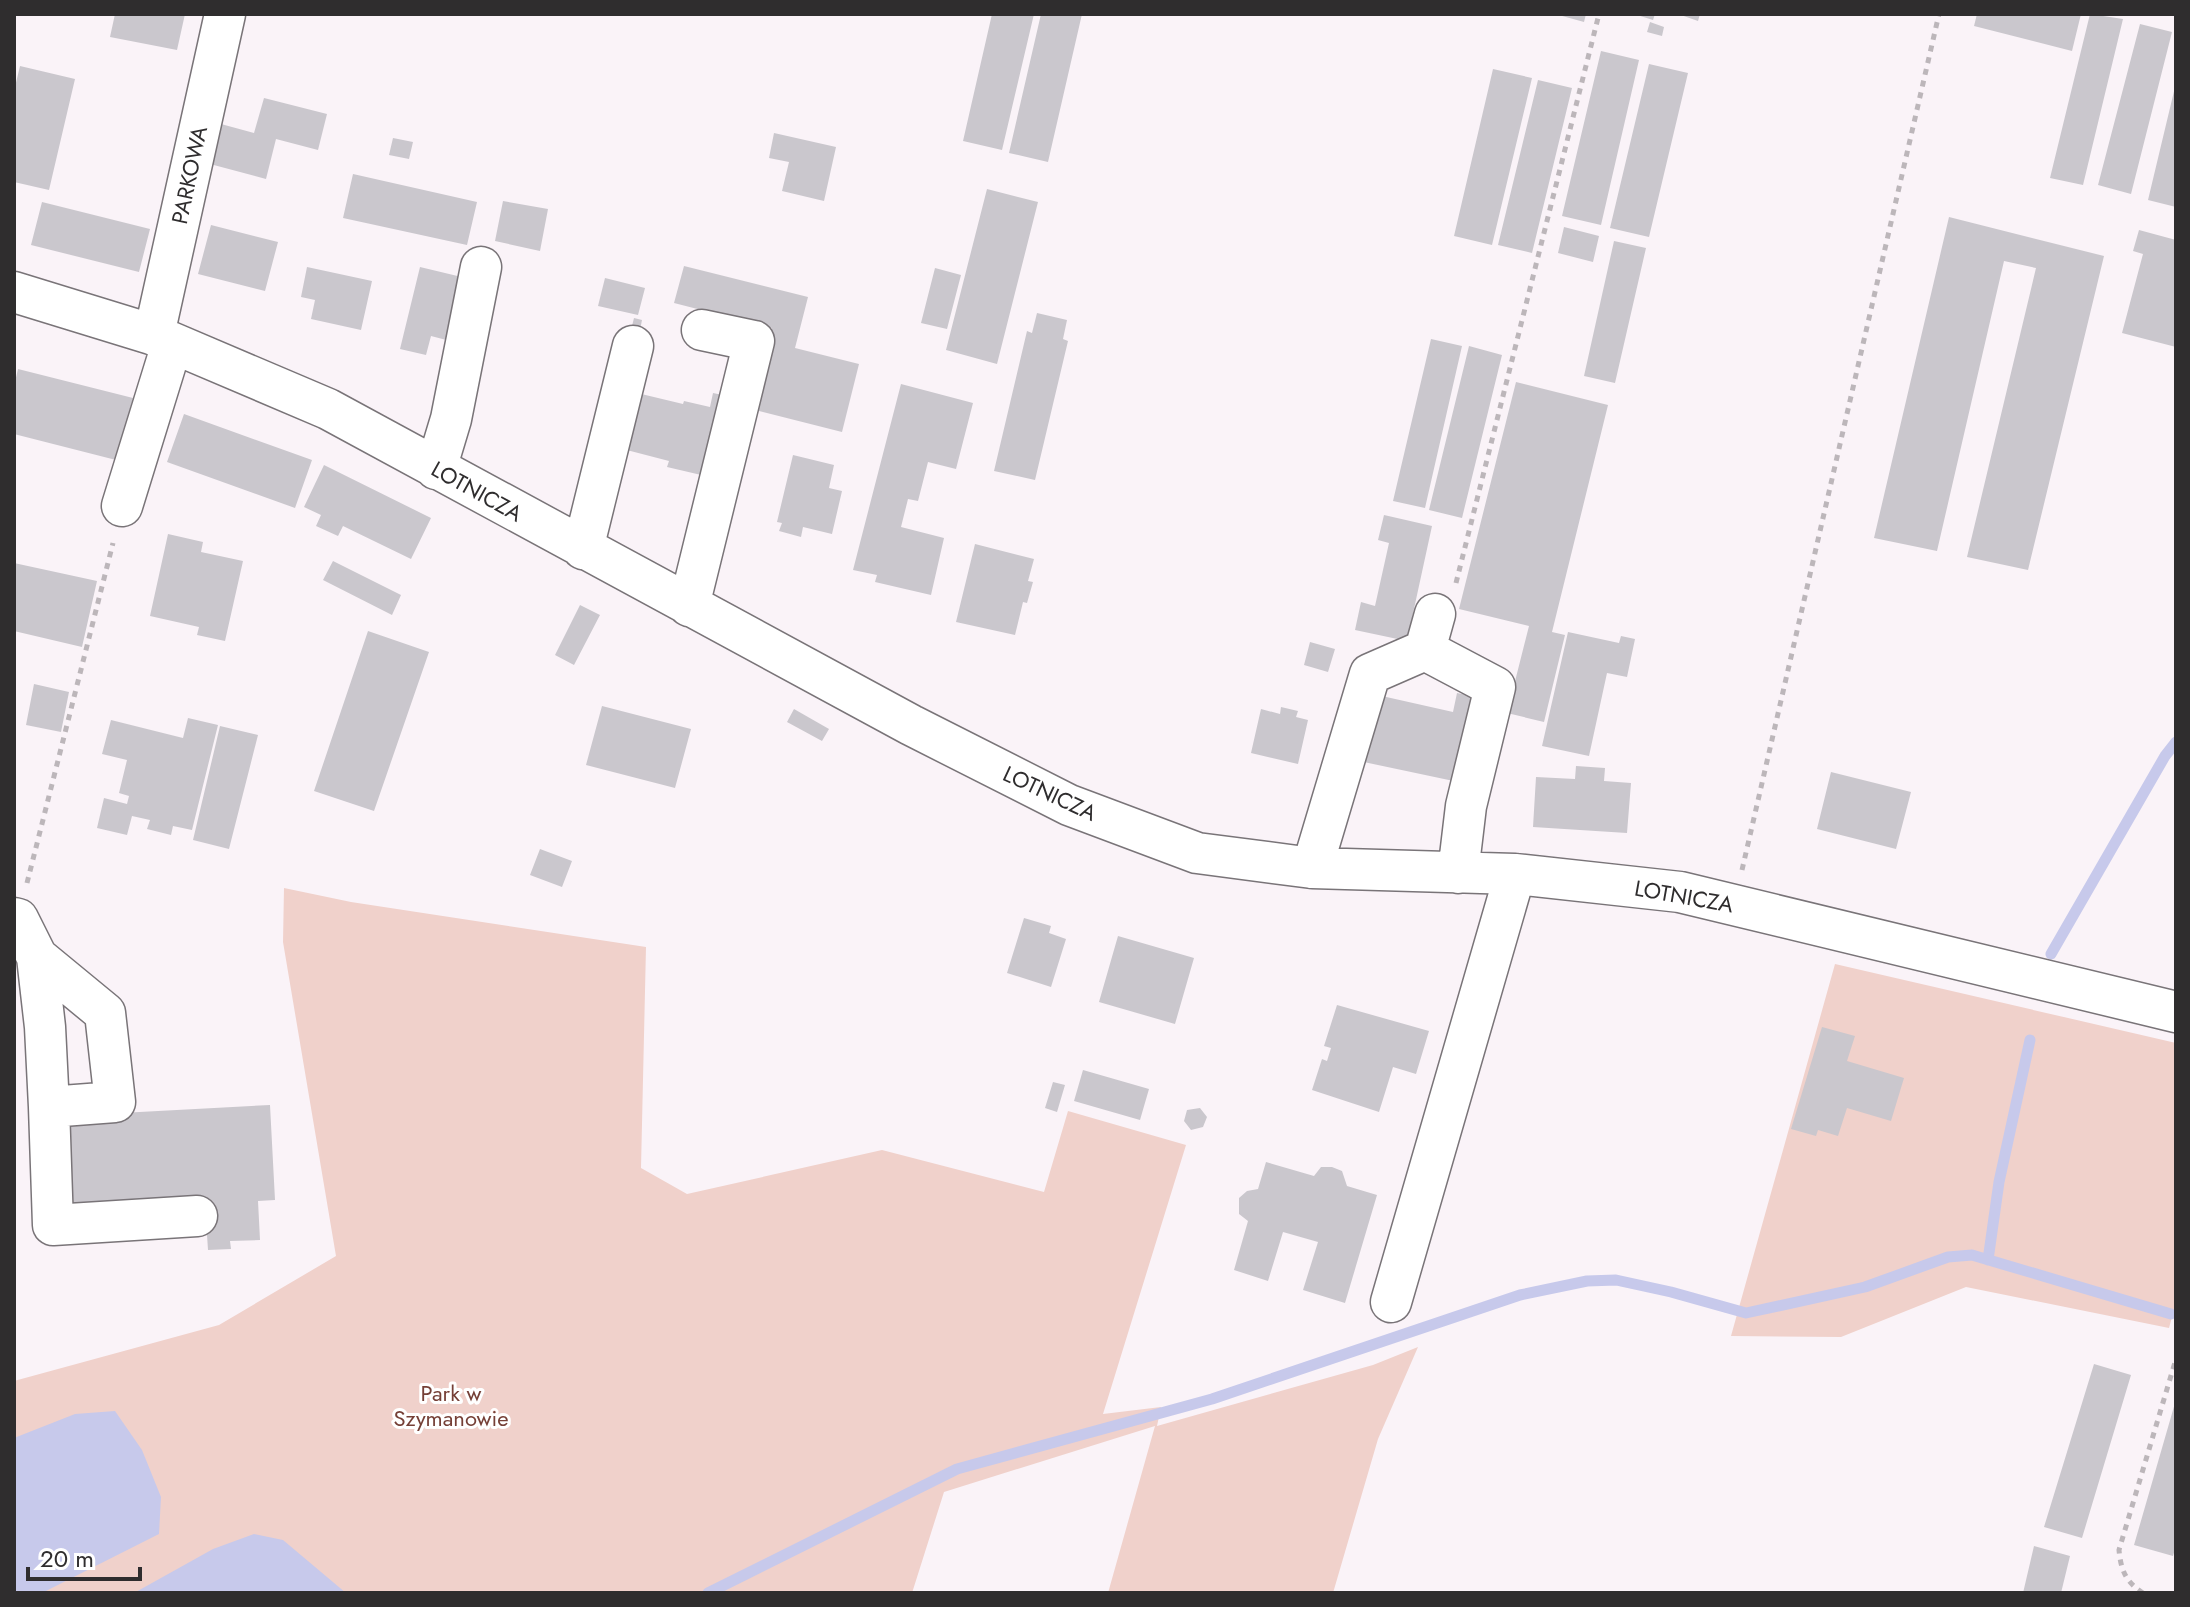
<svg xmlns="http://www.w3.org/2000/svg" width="2190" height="1607" viewBox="0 0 2190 1607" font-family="Jost,sans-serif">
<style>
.green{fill:#f0d1cb}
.water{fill:#c7c9eb}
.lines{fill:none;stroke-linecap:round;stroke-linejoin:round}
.stream{stroke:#c7c9eb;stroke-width:11}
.building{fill:#cac7cd}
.minor-casing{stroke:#797478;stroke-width:43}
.path{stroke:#bcb6ba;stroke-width:5;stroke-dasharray:6 6;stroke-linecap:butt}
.minor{stroke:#fff;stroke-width:40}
.labels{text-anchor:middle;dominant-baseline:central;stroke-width:6;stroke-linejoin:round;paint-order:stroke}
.street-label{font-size:22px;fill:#2f2d2e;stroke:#fff}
.park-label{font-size:22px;fill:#753f36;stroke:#fff}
</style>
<rect width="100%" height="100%" fill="#faf3f8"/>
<path class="green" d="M284,888L351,902L646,947L641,1168L687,1194L882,1150L1044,1192L1068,1111L1186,1145L1103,1414L1161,1407L1157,1426L1373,1365L1418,1347L1378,1439L1333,1593H1108L1155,1426L944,1492L912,1593H14V1381L219,1325L336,1256L283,942Z
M1835,964L2176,1043V1302L2169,1328L1966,1287L1841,1337L1731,1336Z"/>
<path class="water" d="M115,1411L142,1450L161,1497L159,1534L42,1593H14V1438L75,1414Z
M254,1534L283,1540L346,1593H134L213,1549Z"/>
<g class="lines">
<path class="stream" d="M2051,954L2165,756L2176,742
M1988,1260L1999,1182L2030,1040
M708,1593L957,1469L1212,1399L1520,1295L1587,1281L1616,1280L1671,1292L1746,1313L1865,1287L1948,1257L1972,1255L2171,1314"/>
</g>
<path class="building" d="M115,14H185L177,50L110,37Z
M992,14H1034L1002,150L963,141Z
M1041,14H1082L1048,162L1009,153Z
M1555,14H1586L1584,22Z
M1634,14H1655L1653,20Z
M1678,14H1700L1698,21Z
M1977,14H2081L2072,51L1974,26Z
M2090,14L2123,19L2083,185L2050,178Z
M1650,22L1664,27L1662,36L1647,32Z
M2140,24L2172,32L2131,194L2098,185Z
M1601,51L1639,60L1601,225L1562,216Z
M1649,64L1688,73L1649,237L1610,228Z
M20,66L75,79L49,190L14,182V91Z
M1493,69L1532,78L1492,245L1454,236Z
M1538,80L1572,88L1532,253L1498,245Z
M2175,87H2176V207L2148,200Z
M264,98L327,114L318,150L276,139L266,179L210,164L221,124L254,133Z
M774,133L836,147L824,201L782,191L789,162L769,158Z
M393,138L413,142L409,159L389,155Z
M353,174L477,202L467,245L343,218Z
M987,189L1038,202L997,364L946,350Z
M503,201L548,209L540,251L495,241Z
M42,202L150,229L139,272L31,245Z
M1949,217L2104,256L2028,570L1967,557L2036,268L2004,261L1937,551L1874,538Z
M211,225L278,242L265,291L198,274Z
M1564,227L1599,236L1593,262L1558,253Z
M2139,230L2176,240V347L2122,333L2143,254L2133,251Z
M1614,241L1646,248L1615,383L1584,376Z
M684,266L808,297L795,348L859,364L842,432L751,409L772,328L674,303Z
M307,267L372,281L361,330L311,319L315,300L301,297Z
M420,267L470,279L454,342L431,336L426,355L400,349Z
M935,268L961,275L947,329L921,323Z
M605,278L645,288L638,315L598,306Z
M1037,313L1067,320L1063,339L1068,341L1035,480L994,471L1027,331L1032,333Z
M634,318L642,320L638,340L629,338Z
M1431,339L1462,346L1425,508L1393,501Z
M1469,346L1502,355L1462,518L1429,510Z
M18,369L133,398L116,460L14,434V386Z
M1516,382L1608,405L1552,632L1565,635L1544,722L1507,713L1529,626L1459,609Z
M901,384L973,403L956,469L928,462L918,501L908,499L901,527L944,538L931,595L875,582L877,575L853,570Z
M633,392L683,404L684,401L710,407L713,393L732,397L714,478L667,467L669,461L619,448Z
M184,414L312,460L295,508L167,462Z
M793,455L834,465L829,488L842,491L832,534L803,527L801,537L779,531L782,523L777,522Z
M324,465L431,518L411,559L343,526L338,536L316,526L321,515L304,507Z
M1384,515L1432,526L1407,641L1355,630L1361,602L1375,606L1389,543L1378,540Z
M168,534L203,542L201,552L243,561L225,641L197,635L199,627L150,616Z
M975,544L1034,559L1028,581L1033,582L1027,603L1023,602L1015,635L956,622Z
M333,561L401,595L392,615L323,580Z
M14,563L97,581L82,647L14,631Z
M580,605L600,615L574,665L555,655Z
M368,631L429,652L374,811L314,791Z
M1568,632L1619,643L1621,636L1635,639L1627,677L1607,673L1589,756L1542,746Z
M1310,642L1335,649L1328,672L1304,665Z
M34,684L69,692L61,732L26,725Z
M1457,693L1472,696L1463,783L1359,761L1373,694L1453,712Z
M602,706L691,729L675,788L586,765Z
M1281,707L1298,711L1296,717L1308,720L1298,764L1251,753L1261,709L1280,714Z
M794,709L829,729L822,741L787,722Z
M188,718L218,725L192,830L173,826L171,835L147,829L150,820L132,816L127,835L97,828L104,798L127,804L129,796L119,793L127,760L102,754L111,720L183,738Z
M220,726L258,735L229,849L193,840Z
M1576,766L1605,768L1604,781L1631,783L1627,833L1533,827L1536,777L1575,779Z
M1831,772L1911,792L1896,849L1817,829Z
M540,849L572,861L562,887L530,875Z
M1024,918L1051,926L1049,933L1066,939L1051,987L1007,973Z
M1118,936L1194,958L1175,1024L1099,1002Z
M1337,1005L1429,1031L1416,1074L1393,1067L1379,1112L1312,1090L1322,1059L1327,1061L1331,1048L1324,1046Z
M1822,1027L1855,1036L1847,1061L1904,1078L1891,1121L1847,1108L1838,1136L1818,1130L1816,1136L1791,1129Z
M1083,1070L1149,1089L1140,1120L1074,1101Z
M1053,1082L1065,1085L1057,1112L1045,1108Z
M270,1105L275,1200L258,1201L260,1240L230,1241L231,1249L208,1250L205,1204L70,1211L65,1116Z
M1200,1108L1207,1117L1203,1127L1191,1130L1184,1121L1187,1110Z
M1266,1162L1314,1176L1321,1167H1332L1342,1171L1347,1186L1377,1195L1345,1303L1303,1290L1318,1242L1283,1232L1268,1281L1234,1270L1248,1221L1239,1214V1198L1247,1191L1258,1189Z
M2094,1364L2131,1375L2082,1538L2044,1527Z
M2175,1403L2176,1546L2173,1556L2134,1545Z
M2034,1546L2070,1556L2061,1593H2023Z"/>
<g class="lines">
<g class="minor-casing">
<path id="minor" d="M14,292L154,335L328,409L911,725L1069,805L1197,853L1312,868L1515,874L1680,892L2176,1012
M154,335L225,14
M436,469L451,419L481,267
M122,506L172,344
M583,549L633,346
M689,606L754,341L702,330
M1425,650L1495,687L1466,806L1458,873
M1312,868L1370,674L1425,650L1435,614
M14,918L18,919L37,957L105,1013L115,1102L49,1107L53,1225L197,1216
M37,957L45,1027L49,1107
M1391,1302L1515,874"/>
</g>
<path class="path" d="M1456,583L1599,14
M1742,870L1939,14
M27,883L113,543
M2143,1593C2126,1582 2121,1571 2119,1550L2176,1359"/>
<use href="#minor" class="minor"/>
</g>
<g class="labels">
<g class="street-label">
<text transform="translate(189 175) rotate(-78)">PARKOWA</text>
<text transform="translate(477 491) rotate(29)">LOTNICZA</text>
<text transform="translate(1050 793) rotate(25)">LOTNICZA</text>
<text transform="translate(1684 896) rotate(10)">LOTNICZA</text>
</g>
<g class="park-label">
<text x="451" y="1393">Park w<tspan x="451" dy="25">Szymanowie</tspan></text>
</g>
</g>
<rect width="2190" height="1607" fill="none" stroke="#2f2d2e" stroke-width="32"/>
<path d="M28 1567v12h112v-12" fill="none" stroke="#2f2d2e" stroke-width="4"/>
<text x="40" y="1567" font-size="24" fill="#2f2d2e" stroke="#ffffff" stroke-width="6" paint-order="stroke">20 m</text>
</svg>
